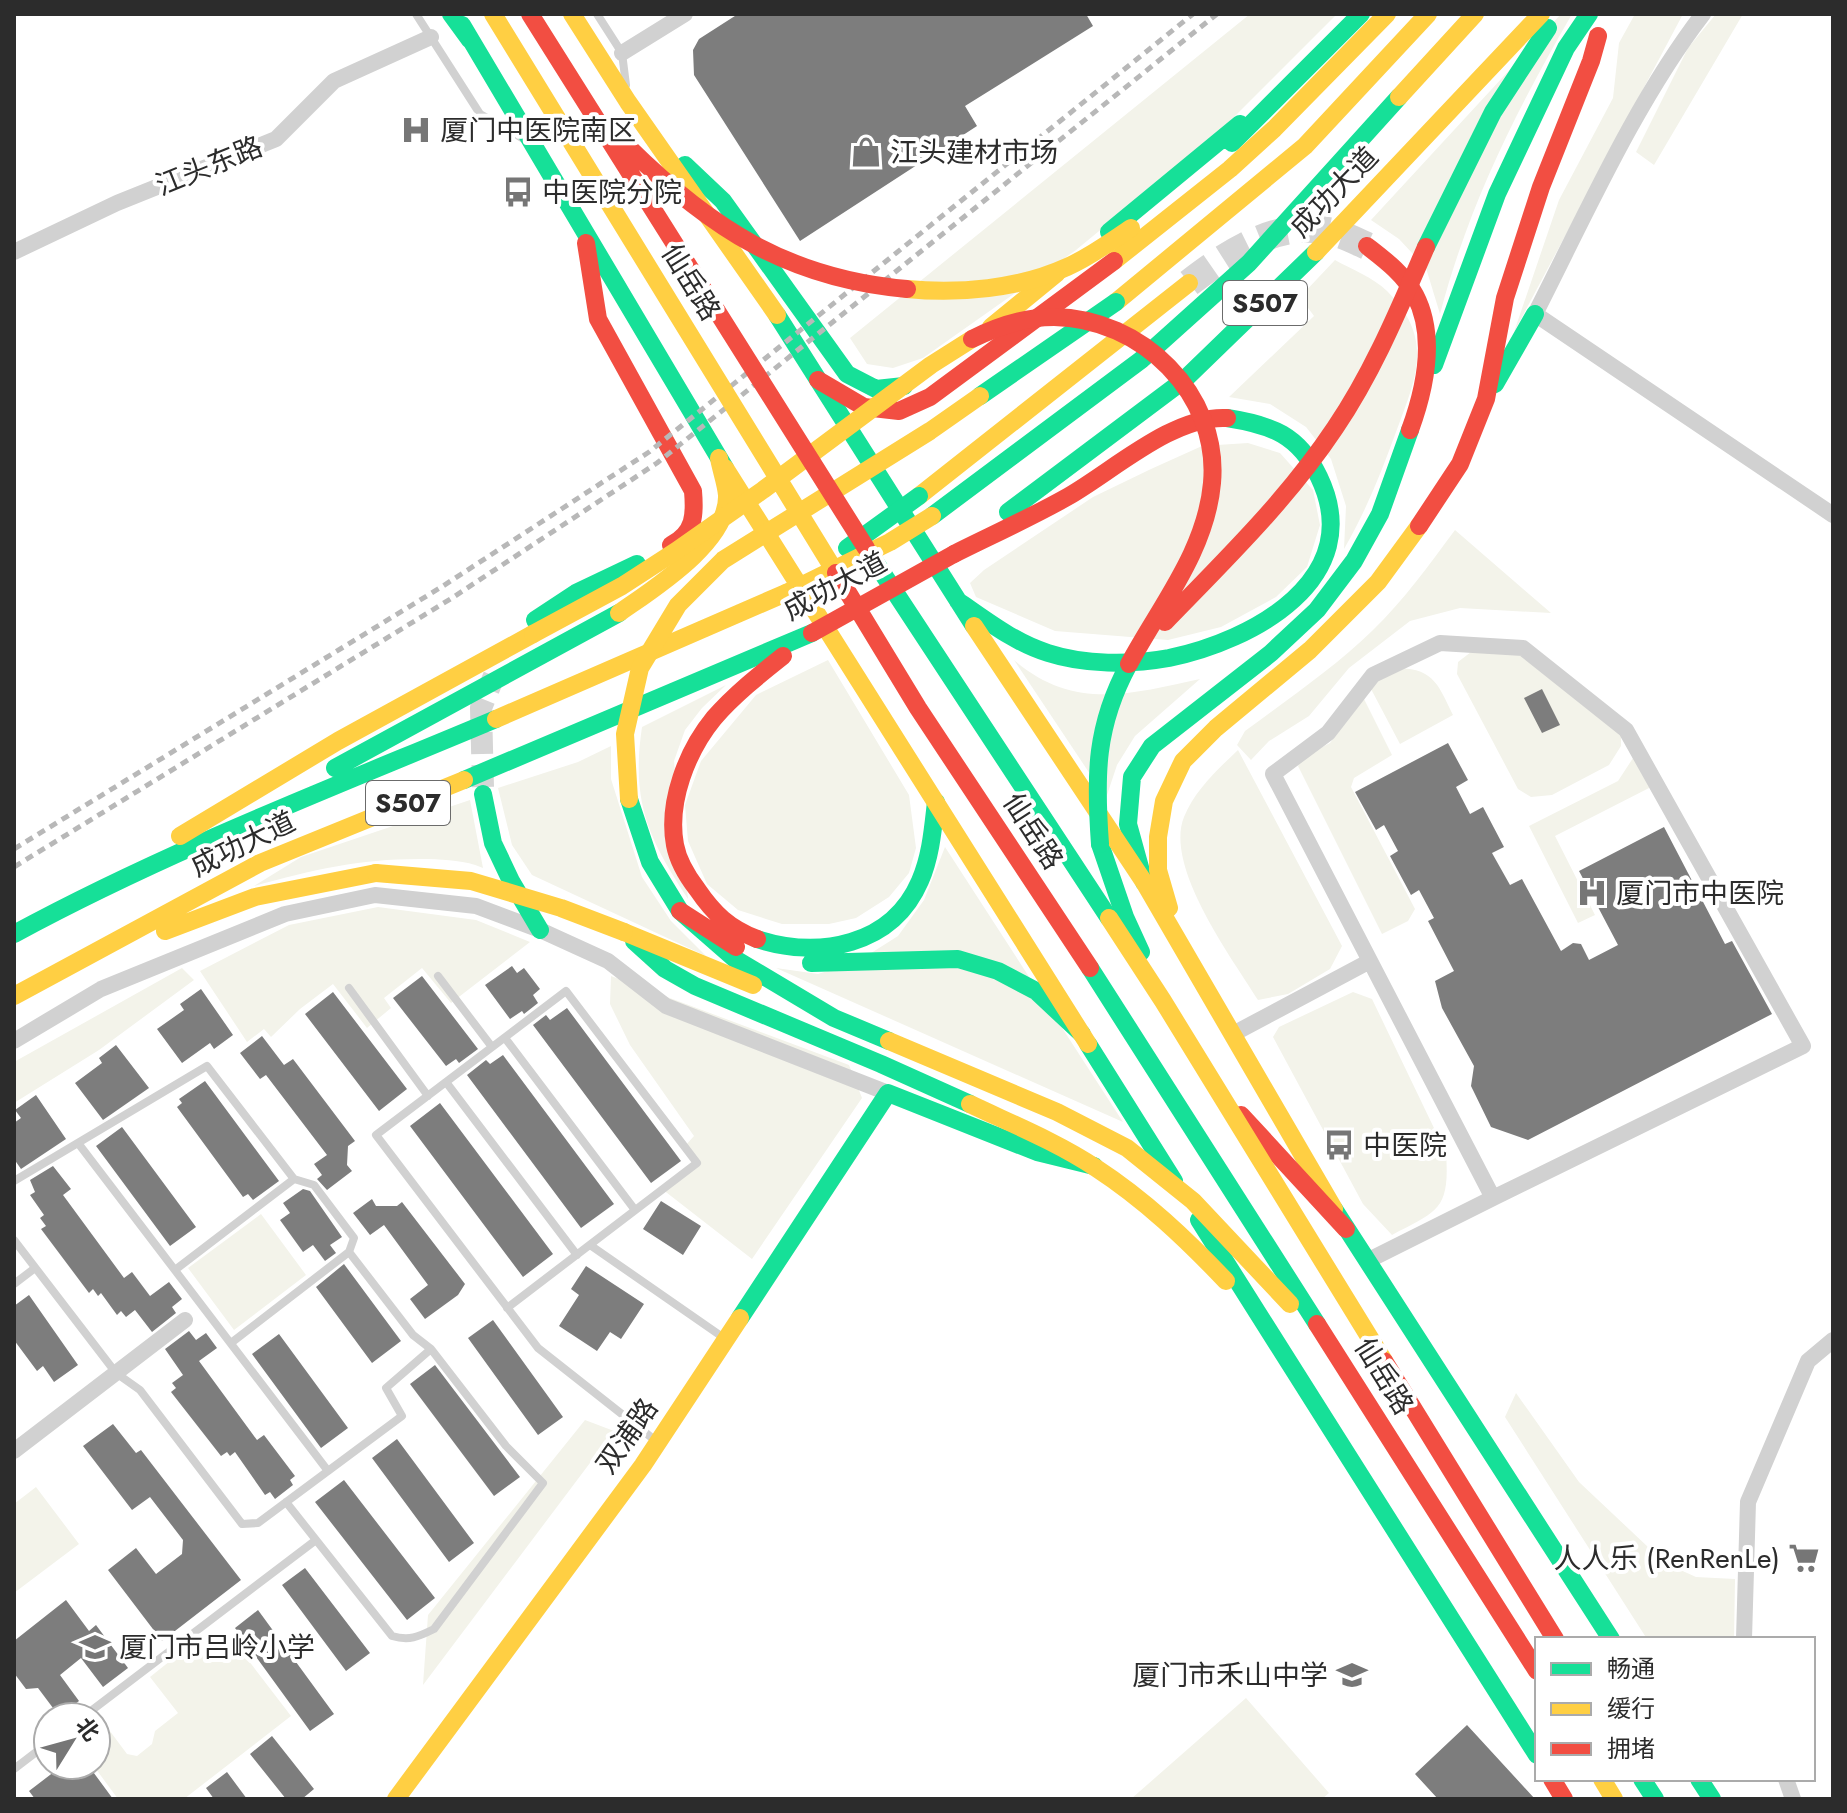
<svg xmlns="http://www.w3.org/2000/svg" width="1847" height="1813" viewBox="0 0 1847 1813" font-family="Jost,'Noto Sans SC',sans-serif">
<style>
.green{fill:#f3f3ea}
.building{fill:#7d7d7d}
.lines{fill:none;stroke-linecap:round;stroke-linejoin:round}
.secondary-tunnel{stroke:#d5d5d5;stroke-width:22;stroke-dasharray:22 11;stroke-linecap:butt}
.highway-tunnel{stroke:#d5d5d5;stroke-width:28;stroke-dasharray:28 14;stroke-linecap:butt}
.lane{stroke:#d1d1d1;stroke-width:8}
.street{stroke:#d1d1d1;stroke-width:16}
.fast{stroke:#16e098;stroke-width:18}
.slow{stroke:#ffcf43;stroke-width:18}
.jam{stroke:#f24e42;stroke-width:18}
.rail{stroke:#b8b8b8;stroke-width:5;stroke-dasharray:8 6;stroke-linecap:butt}
.fast-bridge{stroke:#16e098;stroke-width:18}
.slow-bridge{stroke:#ffcf43;stroke-width:18}
.jam-bridge{stroke:#f24e42;stroke-width:18}
.labels{text-anchor:middle;dominant-baseline:central;stroke-width:8;stroke-linejoin:round;paint-order:stroke}
.shield{fill:#fff;stroke:#6b6b6b;stroke-width:2}
.shield-label{font-size:26px;font-weight:bold;fill:#2c2c2c}
.poi-label{font-size:28px;fill:#2c2c2c;stroke:#fff;text-anchor:start}
.street-label{font-size:28px;fill:#2c2c2c;stroke:#fff}
</style>
<rect width="100%" height="100%" fill="#fff"/>
<path class="green" d="M1250,14H1337L1217,134L1076,250L923,358L893,368L867,364L850,338Z
M1561,14H1572C1515,113 1469,204 1440,314L1426,268L1399,239L1371,220Z
M1635,14H1683L1514,332L1559,200L1613,98L1619,43Z
M1716,14H1743L1654,165L1636,152L1688,48Z
M1335,260C1351,269 1374,278 1387,291C1435,339 1416,378 1396,432C1381,473 1366,511 1344,549L1346,506L1331,459L1306,427L1270,404L1229,397L1314,316L1300,297Z
M1248,443L1280,453L1313,490L1320,525L1307,567L1276,597L1221,627L1168,640L1055,631L976,597L970,583L984,570L1093,497L1151,469L1202,446Z
M1455,530L1551,613L1460,608L1410,621L1349,668L1309,716L1269,741L1251,760L1237,745L1245,731C1288,699 1334,668 1372,631C1404,600 1429,565 1455,530Z
M1471,652L1522,653L1621,734V746L1609,765L1552,795L1531,797L1518,789L1457,674L1458,662Z
M828,660L909,795L916,848L909,873L889,897L856,918L829,924H782L738,910L707,884L688,841L685,805L701,761L756,695Z
M1014,660C1073,711 1131,694 1200,679L1135,736L1117,765L1106,798Z
M1399,668C1435,669 1439,687 1453,715L1400,744L1371,689L1373,682Z
M726,685L702,708L685,730L674,761L688,899C648,838 631,802 642,727Z
M1364,699L1392,755L1354,778L1351,787L1415,909L1408,921L1382,934L1298,766L1303,757L1330,743Z
M611,746V779L642,877L671,921L706,956L532,875L512,845L498,788L578,762Z
M1238,750L1342,946L1330,969L1288,994L1258,1000C1232,958 1164,867 1184,817C1195,790 1218,769 1238,750Z
M1635,755L1651,787L1555,836L1595,915L1578,923L1529,826L1618,781Z
M470,800L483,868C464,860 448,860 428,859C362,858 316,869 254,886L301,857Z
M945,847L1123,1122L776,968L818,974L857,962L898,936L924,900Z
M378,907L476,920L530,942L451,1003L422,968L384,998L391,1008L367,1028L333,984L300,1009L271,1037L264,1029L247,1042L200,971L289,925Z
M182,968L194,980L99,1050L14,1103V1062Z
M611,976L849,1065L862,1098L752,1259L662,1189L693,1164L685,1146L694,1136L630,1045L610,1004Z
M1353,992L1372,999L1446,1153C1450,1210 1438,1211 1392,1235L1363,1204L1273,1037L1279,1027Z
M261,1214L306,1275L234,1330L188,1268Z
M1516,1393L1579,1482L1665,1563L1696,1577L1735,1579L1734,1639H1647L1505,1417Z
M585,1420L614,1431L423,1685L428,1615Z
M36,1487L79,1544L14,1593V1504Z
M229,1635L291,1716L184,1799H118L93,1765H96V1717L98,1715L127,1754L137,1756L152,1744L155,1731L178,1713L150,1677L185,1649L213,1647Z
M1246,1698L1329,1793L1322,1799H1131Z"/>
<path class="building" d="M738,14H1086L1093,26L965,106L977,126L800,241L694,75L693,50L699,39Z
M1542,689L1560,725L1542,733L1524,698Z
M1448,743L1468,780L1456,787L1470,814L1483,807L1504,847L1492,853L1510,885L1522,879L1561,951L1573,943L1581,944L1589,960L1618,945L1579,871L1664,827L1725,944L1732,941L1772,1014L1528,1140L1491,1127L1471,1086L1474,1066L1442,1008L1435,981L1454,971L1428,921L1434,918L1419,890L1411,895L1390,856L1398,851L1384,825L1376,830L1355,792Z
M512,966L517,973L524,968L540,989L533,995L538,1003L524,1014L522,1011L510,1019L485,985Z
M422,976L478,1049L459,1063L456,1059L446,1066L393,998Z
M201,989L233,1035L214,1049L210,1043L182,1063L157,1029L184,1010L180,1004Z
M333,992L407,1089L379,1111L305,1014Z
M567,1008L681,1161L651,1183L533,1025L546,1015L550,1020Z
M262,1036L284,1065L293,1059L355,1141L348,1146L347,1165L352,1171L327,1190L317,1179L322,1175L314,1164L327,1155L266,1075L260,1079L240,1053Z
M116,1045L149,1088L103,1120L75,1083L102,1063L99,1058Z
M503,1055L614,1204L581,1228L467,1075L486,1060L490,1064Z
M205,1081L279,1181L253,1200L248,1194L243,1197L177,1107L182,1103L179,1099Z
M36,1095L66,1139L21,1169L14,1159V1123L21,1118L15,1110Z
M440,1103L553,1254L523,1277L410,1126Z
M122,1127L196,1227L170,1246L96,1146Z
M53,1166L71,1189L63,1195L124,1278L132,1272L150,1296L169,1282L182,1299L172,1307L176,1313L152,1332L135,1310L126,1317L121,1311L117,1315L101,1293L98,1296L93,1289L89,1293L41,1229L46,1226L40,1218L44,1215L30,1195L35,1192L30,1180Z
M303,1189L310,1191L342,1237L330,1245L336,1253L325,1261L313,1245L303,1252L280,1220L290,1213L283,1203Z
M372,1199L376,1206H397L402,1202L465,1284L458,1295L425,1319L410,1299L428,1285L384,1225L370,1235L353,1213Z
M661,1201L701,1226L683,1255L643,1229Z
M344,1264L401,1341L372,1363L316,1287Z
M586,1266L644,1304L621,1339L610,1332L597,1351L559,1326L579,1295L571,1289Z
M29,1295L78,1365L54,1382L43,1366L37,1371L14,1340V1306Z
M493,1320L563,1417L538,1435L468,1338Z
M189,1331L196,1340L206,1333L217,1348L199,1361L257,1440L264,1435L295,1476L290,1480L293,1485L275,1499L270,1492L265,1495L235,1452L230,1456L227,1452L221,1456L171,1392L176,1388L172,1383L183,1375L165,1349Z
M279,1334L348,1428L321,1448L252,1354Z
M435,1365L520,1477L494,1496L410,1384Z
M113,1424L136,1453L141,1450L241,1580L162,1641L108,1570L136,1548L156,1574L182,1554L183,1540L150,1497L132,1510L83,1446Z
M397,1439L474,1543L449,1562L372,1458Z
M344,1480L435,1598L407,1620L315,1502Z
M305,1568L370,1653L346,1671L282,1585Z
M66,1600L89,1631L96,1625L128,1668L103,1687L81,1658L60,1675L79,1701L59,1716L38,1688L26,1689L14,1673V1641Z
M258,1610L334,1714L310,1731L235,1628Z
M1467,1725L1535,1799H1438L1415,1774Z
M272,1736L314,1789L302,1799H286L250,1754Z
M63,1765H88L113,1799H35L29,1791Z
M227,1772L247,1799H214L206,1788Z"/>
<g class="lines">
<path class="secondary-tunnel" d="M483,787L481,708L494,676"/>
<path class="highway-tunnel" d="M1189,283C1228,253 1280,218 1332,232C1344,235 1356,241 1367,246"/>
<path class="lane" d="M416,14L480,114L522,138
M597,14L622,53L626,85
M438,976L492,1047
M349,988L428,1096
M505,1038L635,1210
M446,1082L577,1255
M78,1143L328,1471
M14,1181L207,1066L294,1179L314,1185L354,1238L349,1252L413,1335L431,1349L386,1388L402,1416L258,1523L242,1524L140,1390L116,1373L14,1240
M590,1245L724,1338
M175,1270L294,1179
M14,1284L35,1268
M507,1308L697,1163L566,991L376,1135L538,1348L656,1441
M231,1343L349,1252
M286,1502L392,1636C409,1641 418,1637 434,1629L543,1483L506,1446L431,1349
M83,1717L316,1540
M14,1769L48,1743"/>
<path class="street" d="M1703,14C1636,101 1585,216 1535,314L1833,515
M622,53L685,14
M14,252L117,203L276,139L334,81L431,37
M1233,1034L1370,961
M14,1041L101,989L285,914L375,895L476,906L540,930L608,961L666,1006L888,1093
M1367,1261L1493,1198L1273,774L1328,733L1373,675L1440,643L1523,648L1626,730L1803,1046L1493,1198
M14,1451L185,1320
M1744,1639L1748,1502L1808,1361L1833,1340
M1786,1779L1793,1799"/>
<path class="fast" d="M451,14L470,40
M462,25L725,468
M1232,143L1361,14
M685,165L723,201L847,374L876,389L904,386
M1109,232L1240,124
M1426,247L1493,112L1548,28
M777,315L974,626
M1434,365L1497,194L1566,48L1589,14
M1495,384L1535,314
M1008,512L1184,380L1316,252
M932,516L1141,360L1249,263L1399,97
M958,601C986,620 1015,643 1048,653C1085,665 1130,665 1169,658C1252,641 1368,579 1319,477C1299,435 1272,425 1227,418
M535,620L576,593L637,564
M335,768L619,613
M464,780L812,633
M483,794L493,843L511,881L540,930
M629,799L650,862L680,911L735,959L834,1018L889,1041
M1100,844L1125,917L1141,952
M1144,882L1128,824L1132,777L1152,746L1271,653L1317,610L1354,561L1380,514L1410,430
M14,934C169,850 334,787 496,719
M757,939C819,959 892,946 920,881C931,856 933,828 936,802
M634,941L665,969L695,986L881,1064L970,1104
M811,963L958,959L998,971L1036,991L1082,1034
M1088,1044L1174,1181
M1334,1209L1611,1639
M1199,1220L1537,1755
M740,1318L888,1093L1037,1152L1094,1166
M1642,1779L1655,1799
M1699,1779L1712,1799"/>
<path class="slow" d="M572,14L628,102L777,315
M1399,97L1475,14
M1316,252L1541,14
M1114,261L1230,169L1274,129L1387,14
M1116,302L1305,146L1428,14
M991,327L1057,273
M725,468L1088,1044
M919,496L1189,283
M619,613C653,589 729,542 727,495C726,483 721,470 719,458
M974,626L1144,882L1334,1209
M496,719L786,593
M180,836L338,741L533,634
M1169,908L1158,870V837L1164,801L1183,761L1216,728L1310,650L1378,582L1419,526
M165,931L255,897L376,873
M624,932L753,985
M14,996L260,863L464,780
M970,1104C1012,1124 1057,1142 1096,1168C1145,1200 1186,1239 1226,1281
M1602,1779L1614,1799
M396,1799L643,1465L740,1318"/>
<path class="jam" d="M586,243L598,319L693,491C695,514 695,533 671,545
M1367,246C1385,260 1404,274 1415,295C1437,337 1425,389 1410,430
M818,380L864,407L899,411L930,397L1114,261
M1419,526L1460,464L1486,399L1505,298L1541,187L1591,61L1598,36
M954,554C992,535 1032,517 1069,496C1114,470 1174,415 1227,418
M680,911L736,947
M757,939C729,928 714,914 697,889C687,876 678,861 675,845C667,802 687,751 714,718C734,695 759,675 783,656
M1241,1115L1346,1229
M1552,1779L1564,1799"/>
<path class="rail" d="M14,849L443,586L649,452L1193,14
M14,867L452,598L657,463L1217,14"/>
<path class="fast-bridge" d="M980,396L1116,302
M847,548L919,496
M866,548L1109,918
M1100,844C1095,776 1095,726 1129,664
M1090,968L1317,1324"/>
<path class="slow-bridge" d="M493,14L836,573
M907,289C958,294 1019,289 1067,267C1090,257 1110,242 1131,228
M786,593L890,542L932,516
M533,634L622,586L676,551L763,490L931,365L972,339
M629,799L625,734L640,668L678,605L723,560L930,431L980,396
M376,873L471,881L561,908L624,932
M1109,918L1163,1001L1384,1361
M889,1041L1057,1112L1127,1148L1193,1201L1290,1304"/>
<path class="jam-bridge" d="M530,14L866,548
M628,147C710,228 789,279 907,289
M972,339C998,326 1025,317 1054,317C1141,318 1220,394 1212,483C1206,551 1160,606 1129,664
M836,573L918,708L1090,968
M1165,622C1225,560 1287,500 1335,428C1373,372 1399,309 1426,247
M812,633L954,554
M1317,1324L1537,1671
M1384,1361L1555,1639"/>
</g>
<defs>
<g id="hospital-bare" transform="scale(2.4)"><path d="M-5-5h3v3.5h4V-5h3V5h-3V1.5h-4V5h-3Z" fill="#767676" stroke="#fff" stroke-width="2.5" paint-order="stroke"/></g>
<g id="shop-bare" transform="scale(2.4)"><path d="M-5-2.5h2.3a2.7 3.5 0 0 1 5.4 0H5L5.5 6h-11ZM-1.5-2.5h3a1.5 2.3 0 0 0-3 0Z" fill="#767676" stroke="#fff" stroke-width="2.5" paint-order="stroke"/></g>
<g id="bus-bare" transform="scale(2.4)"><path d="M-5-6H5V4H4V6H2V4H-2V6H-4V4H-5ZM-3.5-4V0h7V-4ZM-3.5 1.2v1.5H-2V1.2ZM2 1.2v1.5H3.5V1.2Z" fill="#767676" stroke="#fff" stroke-width="2.5" paint-order="stroke"/></g>
<g id="supermarket-bare" transform="scale(2.4)"><path d="M-6-5.5h2.5l.6 2H6L4.5 2H-2.5L-4.4-4H-6ZM-1.5 3.2a1.3 1.3 0 1 0 .1 0ZM3 3.2a1.3 1.3 0 1 0 .1 0Z" fill="#767676" stroke="#fff" stroke-width="2.5" paint-order="stroke"/></g>
<g id="school-bare" transform="scale(2.4)"><path d="M0-5L7-2L0 1L-7-2ZM-4 1L0 2.5L4 1V4Q0 6-4 4Z" fill="#767676" stroke="#fff" stroke-width="2.5" paint-order="stroke"/></g>
</defs>
<g fill-rule="evenodd">
<use href="#hospital-bare" x="416" y="130"/>
<use href="#shop-bare" x="866" y="152"/>
<use href="#bus-bare" x="518" y="192"/>
<use href="#hospital-bare" x="1592" y="893"/>
<use href="#bus-bare" x="1339" y="1145"/>
<use href="#supermarket-bare" x="1804" y="1558"/>
<use href="#school-bare" x="95" y="1647"/>
<use href="#school-bare" x="1352" y="1675"/>
</g>
<g class="labels">
<g class="shield">
<rect x="1223" y="281" width="84" height="44" rx="6"/>
<rect x="366" y="781" width="84" height="44" rx="6"/>
</g>
<g class="shield-label">
<text x="1265" y="303">S507</text>
<text x="408" y="803">S507</text>
</g>
<g class="poi-label">
<text x="440" y="130">厦门中医院南区</text>
<text x="890" y="152">江头建材市场</text>
<text x="542" y="192">中医院分院</text>
<text x="1616" y="893">厦门市中医院</text>
<text x="1363" y="1145">中医院</text>
<text x="1780" y="1558" text-anchor="end">人人乐 (RenRenLe)</text>
<text x="119" y="1647">厦门市吕岭小学</text>
<text x="1328" y="1675" text-anchor="end">厦门市禾山中学</text>
</g>
<g class="street-label">
<text transform="translate(209 166) rotate(-22)">江头东路</text>
<text transform="translate(1334 192) rotate(-46)">成功大道</text>
<text transform="translate(691 282) rotate(58)">仙岳路</text>
<text transform="translate(835 586) rotate(-28)">成功大道</text>
<text transform="translate(1033 831) rotate(57)">仙岳路</text>
<text transform="translate(243 844) rotate(-26)">成功大道</text>
<text transform="translate(1384 1376) rotate(58)">仙岳路</text>
<text transform="translate(627 1436) rotate(-55)">双浦路</text>
</g>
</g>
<rect width="1847" height="1813" fill="none" stroke="#2c2c2c" stroke-width="32"/>
<rect x="1535" y="1637" width="280" height="144" fill="#ffffff" stroke="#ababab" stroke-width="2"/>
<rect x="1551" y="1663" width="40" height="12" fill="#16e098" stroke="#ababab" stroke-width="2"/>
<text x="1607" y="1677" font-size="24" fill="#2c2c2c">畅通</text>
<rect x="1551" y="1703" width="40" height="12" fill="#ffcf43" stroke="#ababab" stroke-width="2"/>
<text x="1607" y="1717" font-size="24" fill="#2c2c2c">缓行</text>
<rect x="1551" y="1743" width="40" height="12" fill="#f24e42" stroke="#ababab" stroke-width="2"/>
<text x="1607" y="1757" font-size="24" fill="#2c2c2c">拥堵</text>
<g transform="translate(72 1741) rotate(53)"><circle r="38" fill="#ffffff" stroke="#ababab" stroke-width="2"/>
<path d="M0-6L14 30L0 20L-14 30Z" fill="#767676"/>
<text y="-12" font-size="22" font-weight="bold" text-anchor="middle" fill="#2c2c2c">北</text>
</g>
</svg>
